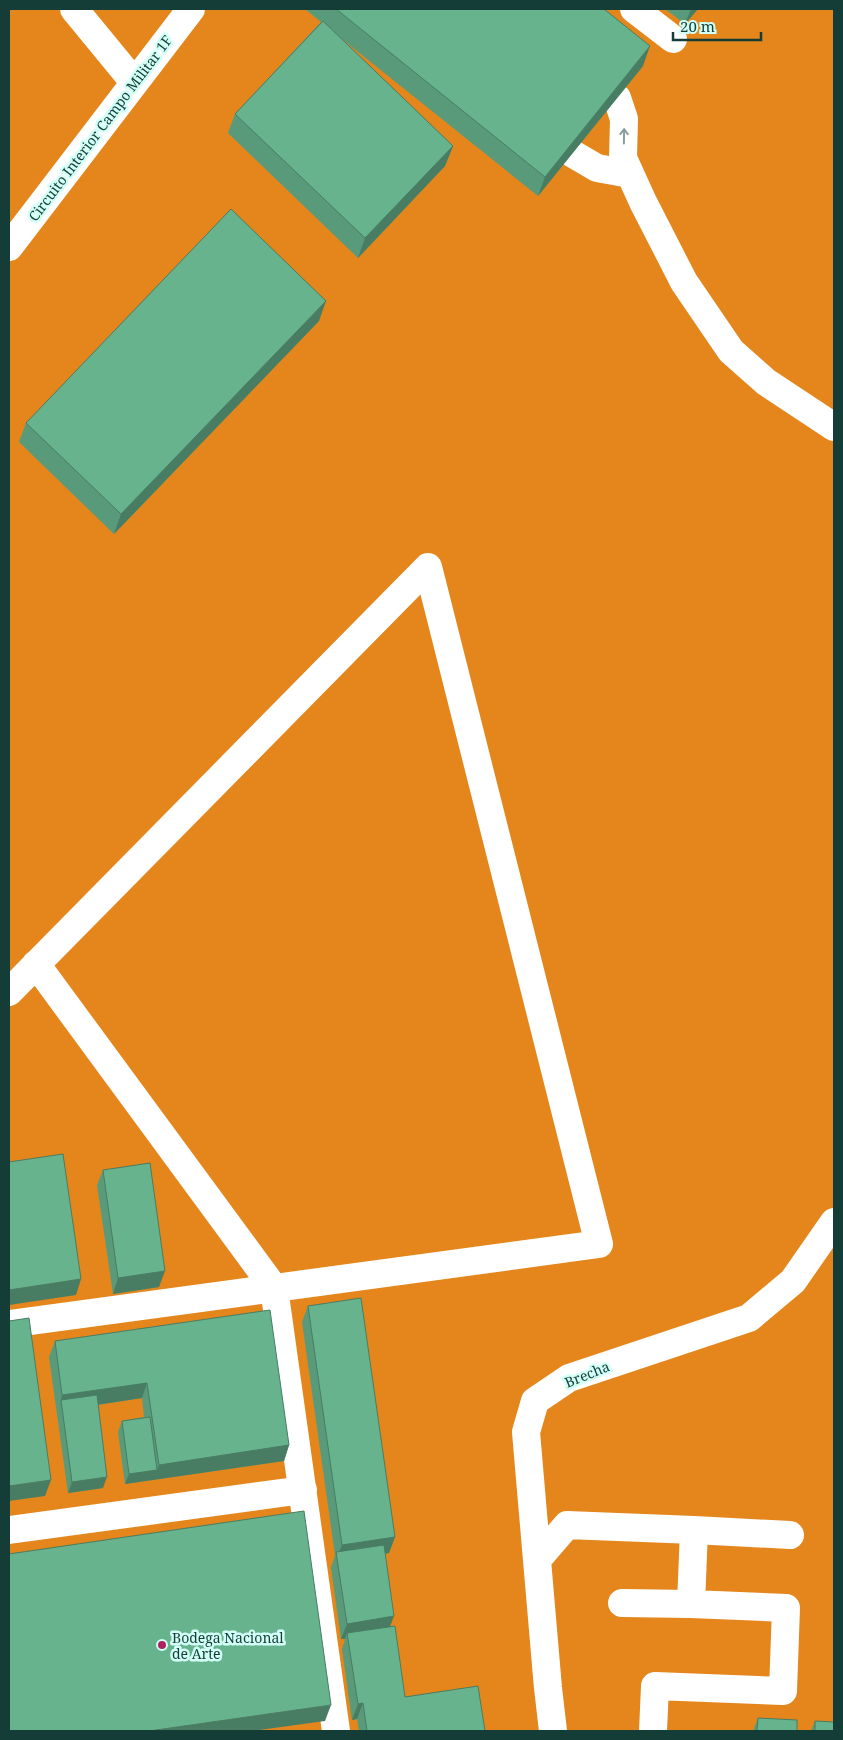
<svg xmlns="http://www.w3.org/2000/svg" width="843" height="1740" viewBox="0 0 843 1740" font-family="'Noto Serif',serif">
<style>
.forest{fill:#e4861c}
.lines{fill:none;stroke-linecap:round;stroke-linejoin:round}
.minor{stroke:#fff;stroke-width:28}
.wall{fill:#599a7a}
.shaded-wall{fill:#487d63}
.building{fill:#67b38e;stroke:#487d63}
.oneway{stroke:#8a9e9b}
.poi-dot{fill:#af225d;stroke:#d2fff6;stroke-width:2}
.labels{text-anchor:middle;dominant-baseline:central;stroke-width:5;stroke-linejoin:round;paint-order:stroke}
.street-label{font-size:14px;fill:#143d37;stroke:#d2fff6}
.poi-label{font-size:14px;fill:#143d37;stroke:#d2fff6;text-anchor:start}
</style>
<rect width="100%" height="100%" fill="#89e8d7"/>
<path class="forest" d="M9,9H834V1731H9Z"/>
<g class="lines">
<path class="minor" d="M74,9L134,82
M634,9L673,39
M617,98L624,119L623,158L643,202L684,282L731,351L766,382L834,427
M573,154L597,168L630,174
M9,247L191,9
M36,964L274,1288L336,1731
M9,992L428,567L599,1244L9,1324
M9,1530L303,1490
M694,1530L790,1535
M537,1560L567,1525L694,1530L691,1604L786,1608L783,1691L655,1686L653,1731
M622,1603L691,1604
M553,1731L548,1688L526,1432L535,1401L569,1378L749,1318L793,1281L834,1222"/>
</g>
<path class="wall" d="M305,9H604L643,66L538,196L337,35L453,146L445,166L358,258L228,133L235,114L321,22Z
M665,9H698L685,24Z
M319,321L114,534L19,442L26,423Z
M103,1170L159,1287L113,1294L97,1185Z
M308,1306L395,1537L389,1553L385,1554L390,1626L405,1697L485,1731H359L357,1719L352,1720L342,1649L345,1639H341L331,1568L335,1555L302,1322Z
M55,1341L289,1445L284,1461L125,1484L118,1432L122,1421L144,1417L142,1398L98,1405L103,1488L68,1493L49,1357Z
M758,1718L797,1731H753Z
M815,1721L834,1731H811Z"/>
<path class="shaded-wall" d="M691,9H698L685,24Z
M650,46L643,66L538,196L545,177Z
M453,146L445,166L358,258L365,238Z
M326,301L319,321L114,534L121,514Z
M165,1271L159,1287L113,1294L118,1278Z
M81,1279L76,1295L9,1305V1290Z
M147,1383L142,1398L62,1410L61,1400L62,1395Z
M289,1445L284,1461L125,1484L129,1474L157,1470L159,1465Z
M107,1477L103,1488L68,1493L72,1482Z
M51,1480L45,1496L9,1501V1486Z
M395,1537L389,1553L337,1560V1557L342,1545Z
M394,1616L388,1632L347,1633L345,1639H341L347,1624Z
M363,1703L357,1719L352,1720L358,1704Z
M331,1705L325,1721L252,1731H149Z"/>
<path class="building" d="M336,9H604L650,46L545,177Z
M323,21L453,146L365,238L235,114Z
M231,209L326,301L121,514L26,423Z
M63,1154L81,1279L9,1290V1162Z
M150,1163L165,1271L118,1278L103,1170Z
M361,1298L395,1537L342,1545L308,1306Z
M270,1310L289,1445L159,1465L147,1383L62,1395L55,1341Z
M29,1318L51,1480L9,1486V1321Z
M97,1395L107,1477L72,1482L61,1400Z
M150,1417L157,1470L129,1474L122,1421Z
M304,1511L331,1705L149,1731H9V1554Z
M384,1545L394,1616L347,1624L336,1552Z
M395,1626L405,1697L478,1686L485,1731H367L363,1703L358,1704L347,1633Z
M758,1718L797,1720V1731H757Z
M815,1721L834,1722V1731H815Z"/>
<defs><path id="oneway-shaft" d="M-6 0H5M1.5-3L5.5 0L1.5 3" fill="none" stroke-width="1.6" stroke-linecap="round" stroke-linejoin="round" transform="scale(1.25)"/></defs>
<use class="oneway" href="#oneway-shaft" transform="translate(624 136) rotate(-89)"/>
<circle class="poi-dot" cx="162" cy="1645" r="5"/>
<g class="labels">
<g class="street-label">
<text transform="translate(100 128) rotate(-53)">Circuito Interior Campo Militar 1F</text>
<text transform="translate(587 1374) rotate(-22)">Brecha</text>
</g>
<g class="poi-label">
<text x="172" y="1637">Bodega Nacional<tspan x="172" dy="16">de Arte</tspan></text>
</g>
</g>
<rect width="843" height="1740" fill="none" stroke="#143d37" stroke-width="20"/>
<path d="M673 32v8h88v-8" fill="none" stroke="#143d37" stroke-width="2.5"/>
<text x="680" y="32" font-size="15" fill="#143d37" stroke="#d2fff6" stroke-width="4" paint-order="stroke">20 m</text>
</svg>
